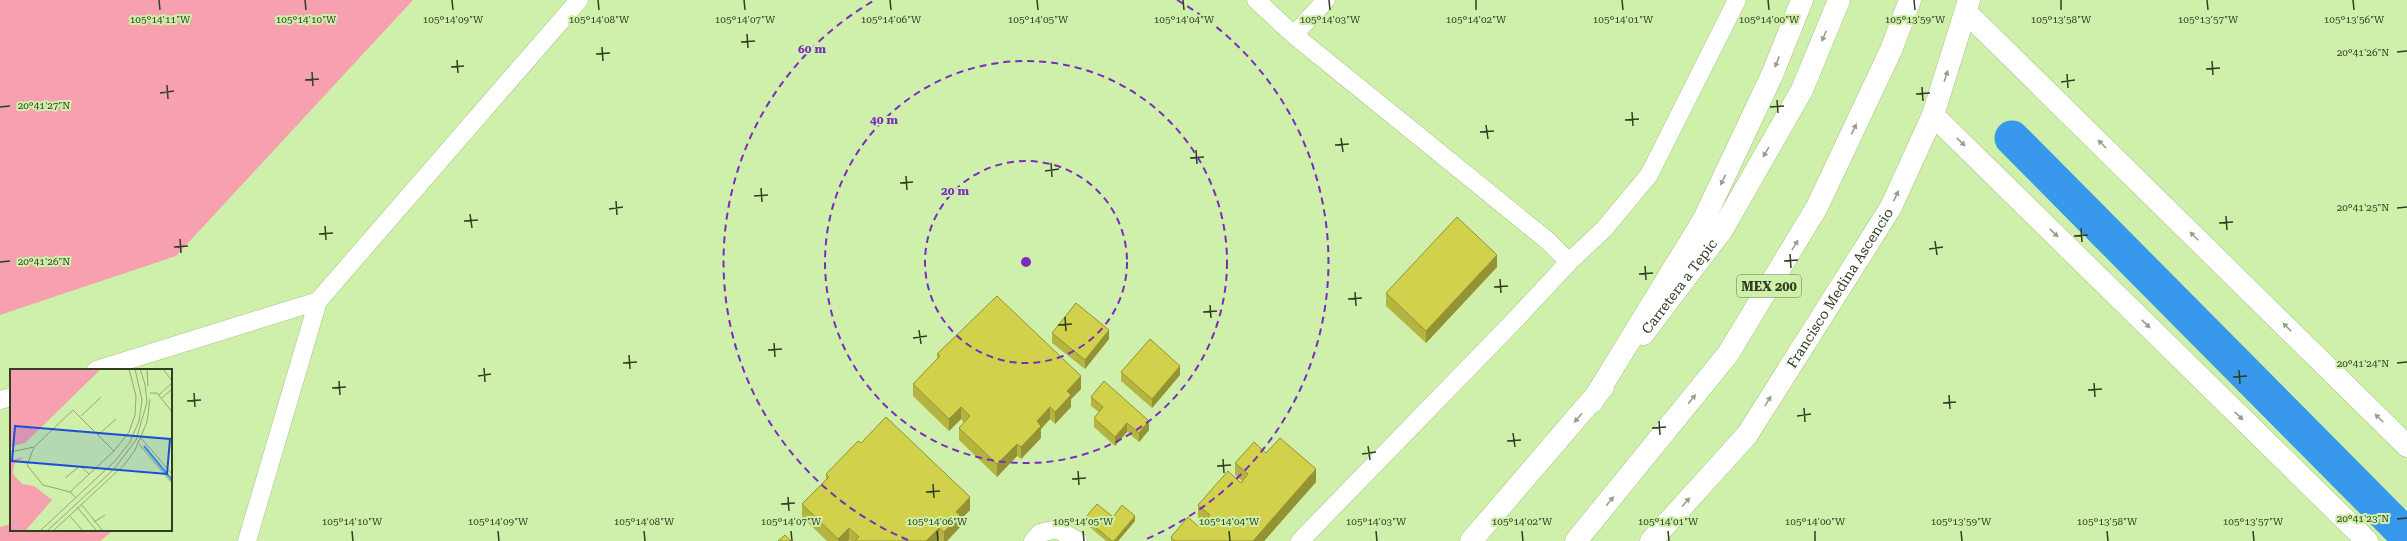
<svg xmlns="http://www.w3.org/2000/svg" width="2407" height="541" viewBox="0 0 2407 541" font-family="'Roboto Serif',serif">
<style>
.green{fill:#f7a1b0}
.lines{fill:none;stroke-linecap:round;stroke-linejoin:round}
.canal{stroke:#3899ec;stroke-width:35}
.service-casing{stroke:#a5c580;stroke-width:19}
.tertiary-casing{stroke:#a5c580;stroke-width:23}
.trunk-casing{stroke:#a5c580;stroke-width:23}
.motorway-casing{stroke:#a5c580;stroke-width:23}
.service{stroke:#fff;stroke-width:18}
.tertiary{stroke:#fff;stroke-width:22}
.trunk{stroke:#fff;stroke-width:22}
.motorway{stroke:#fff;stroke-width:22}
.wall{fill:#b5b440}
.shaded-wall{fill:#939234}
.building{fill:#d2d14b;stroke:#939234}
.oneway{fill:#989e90}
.ticks{fill:none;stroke:#323e22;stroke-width:1.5}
.ring{fill:none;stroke:#7b2cbf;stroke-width:2;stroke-dasharray:7 5}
.labels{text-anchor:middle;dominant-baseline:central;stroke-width:4;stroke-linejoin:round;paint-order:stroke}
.shield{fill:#cff0aa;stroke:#61734b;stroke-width:1}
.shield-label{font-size:13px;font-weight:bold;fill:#323e22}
.street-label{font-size:14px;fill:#323e22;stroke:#cff0aa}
.inset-river{fill:none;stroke:#3899ec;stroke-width:2}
.inset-road{fill:none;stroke:#90a974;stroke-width:1}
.view{fill:#1d4ed8;fill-opacity:0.15;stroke:#1d4ed8;stroke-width:2}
.inset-edge{fill:none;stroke:#323e22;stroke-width:2}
.ticks-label{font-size:10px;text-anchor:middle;fill:#323e22;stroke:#cff0aa;stroke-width:4;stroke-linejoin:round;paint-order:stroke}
.centre{fill:#7b2cbf;stroke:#cff0aa;stroke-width:2}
.ring-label{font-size:12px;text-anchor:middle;font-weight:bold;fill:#7b2cbf;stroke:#cff0aa;stroke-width:4;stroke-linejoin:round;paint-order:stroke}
</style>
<rect width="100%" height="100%" fill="#cff0aa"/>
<path class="green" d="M0,0H413L176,256L0,315Z
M11,524V530H114L100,541H0V527Z"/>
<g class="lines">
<path class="canal" d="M2012,138L2407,536"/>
<g class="service-casing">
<path id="service" d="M1256,0L1294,35L1548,241L1569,262L1513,322L1300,541
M1294,35L1326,0
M1569,262L1604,229L1649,175L1737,0
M96,370L318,301
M0,400L11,397
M247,541L318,301L579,0
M1033,541L1040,533L1057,529L1078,541"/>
</g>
<g class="tertiary-casing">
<path id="tertiary" d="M1966,12L2407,446
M1933,115L2367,541"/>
</g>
<g class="trunk-casing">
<g id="trunk">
<path id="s1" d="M1643,334L1722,230L1802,90L1839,0"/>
<path d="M1471,541L1603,387"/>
<path d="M1576,541L1728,354L1817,207L1891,50L1910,0"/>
<path id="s2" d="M1651,541L1747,435L1891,207L1933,115L1969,0"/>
</g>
</g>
<g class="motorway-casing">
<path id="motorway" d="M1592,402L1704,219L1772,75L1802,0"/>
</g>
<use href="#service" class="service"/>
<use href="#tertiary" class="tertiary"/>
<use href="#trunk" class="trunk"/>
<use href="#motorway" class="motorway"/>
</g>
<path class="wall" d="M1497,267L1426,343L1386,306V293Z
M1052,333L1109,339L1085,369L1052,343Z
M937,354L1081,389L1071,399V407L1055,424L1050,419L1041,429V438L1021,459L1017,456L997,477L959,440V428L964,423L961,419L949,431L913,396V384L937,359Z
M1121,372L1180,375L1152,408L1121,381Z
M1091,397L1149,430L1139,442L1127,432L1115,446L1094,427V418L1099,412L1091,406Z
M1266,453L1316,482L1264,541H1171V537L1199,527L1204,521L1198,517V505L1241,483L1242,481L1235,475V463Z
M826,474L970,510L960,520V527L947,541H940L939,540L938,541H850L849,540L848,541H827L802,517V504L826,479Z
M1113,517L1135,521L1118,541H1106L1085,523V518Z"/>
<path class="shaded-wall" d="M1497,255V267L1426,343V331Z
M1109,330V339L1085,369V360Z
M1180,366V375L1152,408V399Z
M1081,376V389L1071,399V407L1055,424V412L1067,391Z
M961,407V419L949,431V419Z
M1050,407V419L1041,429V438L1021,459V447L1037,421Z
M1149,421V430L1139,442V433Z
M1127,423V432L1115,446V437Z
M1017,444V456L997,477V464Z
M1316,469V482L1264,541H1253Z
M970,497V510L960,520V527L947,541H944V532L956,512Z
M1135,516V521L1118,541H1114Z
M849,528V540L848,541H838V539Z
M939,528V540L938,541H926Z"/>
<path class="building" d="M1457,217L1497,255L1426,331L1386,293Z
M997,296L1081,376L1067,391L1071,395L1055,412L1050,407L1037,421L1041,426L1021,447L1017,444L997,464L959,428L970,416L961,407L949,419L913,384L940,356L937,354Z
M1076,303L1109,330L1085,360L1052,333Z
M1150,339L1180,366L1152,399L1121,372Z
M1104,381L1149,421L1139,433L1127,423L1115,437L1094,418L1103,407L1091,397Z
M886,417L970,497L956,512L960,515L944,532L939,528L926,541H855L859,537L849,528L838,539L802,504L829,477L826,474L858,441L861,443Z
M1280,438L1316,469L1253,541H1175L1171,537L1188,517L1199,527L1210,515L1198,505L1228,471L1241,483L1248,474L1235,463L1254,442L1266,453Z
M1097,504L1113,517L1122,505L1135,516L1114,541H1112L1085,518Z
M785,535L791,541H778Z"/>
<defs><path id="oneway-solid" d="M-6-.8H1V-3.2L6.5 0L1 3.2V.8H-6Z"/></defs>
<g class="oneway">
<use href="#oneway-solid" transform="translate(1824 36) rotate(112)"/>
<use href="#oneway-solid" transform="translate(1777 62) rotate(111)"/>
<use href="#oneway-solid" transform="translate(1946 76) rotate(-72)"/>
<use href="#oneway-solid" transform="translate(1854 129) rotate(-65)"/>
<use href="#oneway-solid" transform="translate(1961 142) rotate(44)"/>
<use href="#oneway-solid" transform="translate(2102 144) rotate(-135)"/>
<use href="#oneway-solid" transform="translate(1766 152) rotate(120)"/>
<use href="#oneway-solid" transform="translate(1723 180) rotate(116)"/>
<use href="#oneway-solid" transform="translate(1896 196) rotate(-65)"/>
<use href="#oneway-solid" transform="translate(2054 233) rotate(44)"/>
<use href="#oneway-solid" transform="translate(2194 236) rotate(-135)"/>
<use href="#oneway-solid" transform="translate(1795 245) rotate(-59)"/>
<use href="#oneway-solid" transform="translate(2146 324) rotate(44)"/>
<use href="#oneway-solid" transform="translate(2287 327) rotate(-135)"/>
<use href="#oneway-solid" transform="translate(1692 399) rotate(-51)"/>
<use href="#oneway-solid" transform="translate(1768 401) rotate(-58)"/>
<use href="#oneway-solid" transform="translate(2239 416) rotate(44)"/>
<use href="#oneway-solid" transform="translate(1578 418) rotate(131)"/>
<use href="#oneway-solid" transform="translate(2379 418) rotate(-135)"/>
<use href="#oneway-solid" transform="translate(1610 501) rotate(-51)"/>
<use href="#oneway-solid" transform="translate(1686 502) rotate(-48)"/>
</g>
<path class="ticks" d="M159,0L160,10M305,0L306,10M452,0L453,10M598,0L599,10M744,0L745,10M890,0L891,10M1037,0L1038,10M1183,0L1184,10M1329,0L1330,10M1476,0V10M1622,0L1623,10M1768,0L1769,10M1914,0L1915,10M2061,0V10M2207,0L2208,10M2353,0L2354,10M747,34L748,48M741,42L755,41M602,47L603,61M2397,52L2407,51M596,54L610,53M457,60L458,73M2212,61L2213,75M451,67L464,66M2206,69L2220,68M312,72L313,86M2067,74L2068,88M305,80L319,79M2061,82L2075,80M167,85L168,99M1922,87L1923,101M160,93L174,91M1916,94L1930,93M1777,100L1778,113M0,107L10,106M1770,107L1784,106M1632,112L1633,126M1625,120L1639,119M1486,125L1488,139M1480,132L1494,131M1341,138L1343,152M1335,145L1349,144M1196,150L1197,164M1190,158L1204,157M1051,163L1052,177M1045,171L1059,169M906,176L907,190M900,183L913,182M761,188L762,202M754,196L768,195M616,201L617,215M2397,208L2407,207M609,209L623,207M470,214L472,228M2226,216L2227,230M464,221L478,220M2219,223L2233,222M325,226L326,240M2081,228L2082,242M319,234L333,233M2074,236L2088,235M180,239L181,253M1935,241L1937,255M174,247L188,246M1929,249L1943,247M1790,254L1791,268M1784,261L1798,260M0,262L10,261M1645,266L1646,280M1639,274L1653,273M1500,279L1501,293M1494,287L1508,286M1355,292L1356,306M1348,299L1362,298M1210,305L1211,318M1203,312L1217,311M1065,317L1066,331M1058,325L1072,324M919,330L921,344M913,338L927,336M774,343L775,357M768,350L782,349M629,355L630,369M623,363L637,362M2397,363L2407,362M484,368L485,382M2239,370L2240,384M478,376L491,374M2233,377L2247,376M339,381L340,395M2094,383L2095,397M332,388L346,387M2088,390L2102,389M194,393L195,407M1949,395L1950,409M187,401L201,400M1943,403L1956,402M1804,408L1805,422M1797,416L1811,414M1659,421L1660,435M1652,428L1666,427M1513,433L1515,447M1507,441L1521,440M1368,446L1370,460M1362,454L1376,452M1223,459L1224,473M1217,466L1231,465M1078,471L1079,485M1072,479L1086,478M933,484L934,498M926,492L940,491M788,497L789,511M781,504L795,503M2397,519L2407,518M352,531L353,541M498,531L499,541M644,531L645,541M791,531L792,541M937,531L938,541M1083,531L1084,541M1229,531L1230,541M1376,531L1377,541M1522,531L1523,541M1668,531L1669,541M1815,531V541M1961,531L1962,541M2107,531L2108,541M2253,531L2254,541"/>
<g class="ring">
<circle cx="1026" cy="262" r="101"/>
<circle cx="1026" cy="262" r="201"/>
<path d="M908 540A302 302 0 0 1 875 0M1177 0A302 302 0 0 1 1144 540"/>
</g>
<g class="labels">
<rect class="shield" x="1737" y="275" width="64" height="22" rx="3"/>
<g class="shield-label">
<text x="1769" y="286">MEX 200</text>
</g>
<g class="street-label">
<text stroke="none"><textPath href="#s1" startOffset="60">Carretera a Tepic</textPath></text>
<text stroke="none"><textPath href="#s2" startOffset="317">Francisco Medina Ascencio</textPath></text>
</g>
</g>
<g transform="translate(10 369)">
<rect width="162" height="162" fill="#cff0aa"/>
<path d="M0,0H91L15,74L0,78ZM14,88L4,95L3,105L12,115L24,117L42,131L15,162H0V91Z" fill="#f7a1b0"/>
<path class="inset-river" d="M134,77L162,111"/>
<path class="inset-road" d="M137,0L138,17M153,0L162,12M140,24H147L162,43M149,26L162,14M152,29L162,20M71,47L91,28M88,66L106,50M131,69L162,105M129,75L162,114M104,82L119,63L125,46L126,27L119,0M0,83L24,78M55,109L70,97L79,105M60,123L33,116L17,96L24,78L63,41L104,82L60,123L66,129M71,135L93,162M67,138L87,162M60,147L73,162M84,153L95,146M30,162L105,92L120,73L129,52L132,31L125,0M37,162L104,100L126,71L137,33L135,15L130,0M43,162L115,95L125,81L137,53L140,30"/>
<path class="view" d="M5,57L160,70L157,105L2,92Z"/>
<rect width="162" height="162" class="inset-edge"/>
</g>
<g class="ticks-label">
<text x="160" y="23">105°14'11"W</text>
<text x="306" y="23">105°14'10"W</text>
<text x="453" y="23">105°14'09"W</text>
<text x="599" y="23">105°14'08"W</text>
<text x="745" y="23">105°14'07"W</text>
<text x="891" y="23">105°14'06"W</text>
<text x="1038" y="23">105°14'05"W</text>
<text x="1184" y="23">105°14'04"W</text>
<text x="1330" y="23">105°14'03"W</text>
<text x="1476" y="23">105°14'02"W</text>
<text x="1623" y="23">105°14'01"W</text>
<text x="1769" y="23">105°14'00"W</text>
<text x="1915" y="23">105°13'59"W</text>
<text x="2061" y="23">105°13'58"W</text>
<text x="2208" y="23">105°13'57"W</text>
<text x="2354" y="23">105°13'56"W</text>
<text x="2363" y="56">20°41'26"N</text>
<text x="44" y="109">20°41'27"N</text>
<text x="2363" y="211">20°41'25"N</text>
<text x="44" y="265">20°41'26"N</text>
<text x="2363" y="367">20°41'24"N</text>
<text x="2363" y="522">20°41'23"N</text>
<text x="352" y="525">105°14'10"W</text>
<text x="498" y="525">105°14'09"W</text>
<text x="644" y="525">105°14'08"W</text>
<text x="791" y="525">105°14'07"W</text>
<text x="937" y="525">105°14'06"W</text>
<text x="1083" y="525">105°14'05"W</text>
<text x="1229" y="525">105°14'04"W</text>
<text x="1376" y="525">105°14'03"W</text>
<text x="1522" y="525">105°14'02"W</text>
<text x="1668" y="525">105°14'01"W</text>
<text x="1815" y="525">105°14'00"W</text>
<text x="1961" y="525">105°13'59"W</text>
<text x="2107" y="525">105°13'58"W</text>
<text x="2253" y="525">105°13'57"W</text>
</g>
<circle cx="1026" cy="262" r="6" class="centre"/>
<g class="ring-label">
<text x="812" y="53">60 m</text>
<text x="884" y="124">40 m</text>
<text x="955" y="195">20 m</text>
</g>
</svg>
